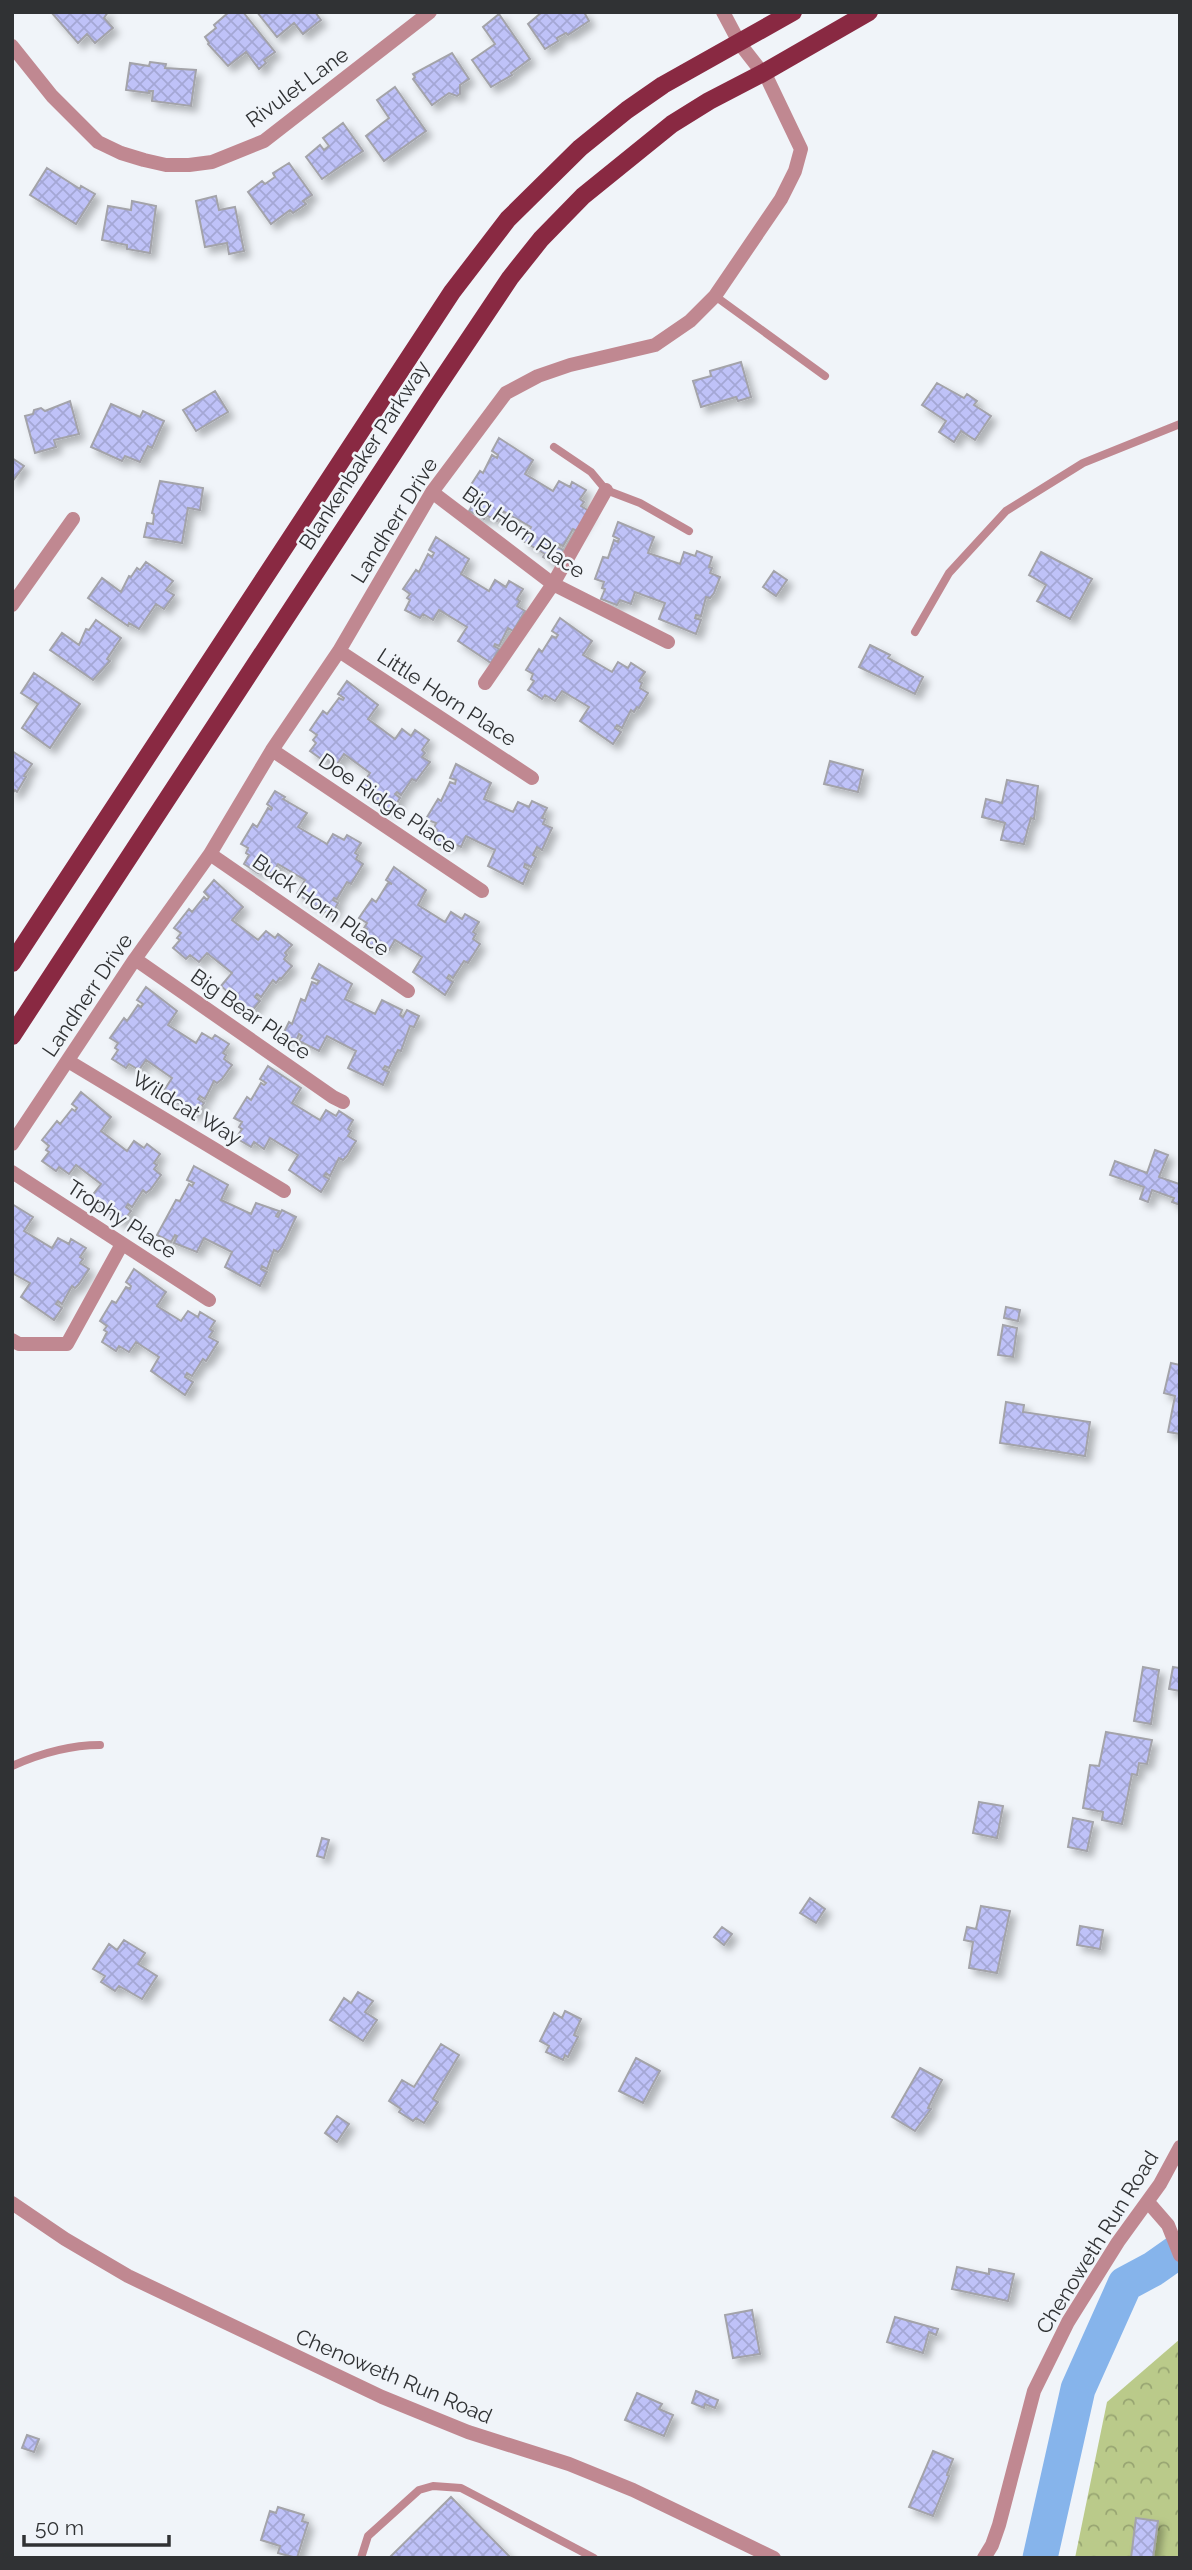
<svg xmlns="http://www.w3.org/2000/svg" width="1192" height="2570" viewBox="0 0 1192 2570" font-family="Raleway,sans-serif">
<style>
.park{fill:url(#park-crowns)}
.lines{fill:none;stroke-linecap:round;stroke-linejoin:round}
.river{stroke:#86b4eb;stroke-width:35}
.building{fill:url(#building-cross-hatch);stroke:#a3a3a9;stroke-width:2;filter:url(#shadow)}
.lane{stroke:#c08891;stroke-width:8}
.street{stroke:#c08891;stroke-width:14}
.primary{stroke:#892942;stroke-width:18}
.labels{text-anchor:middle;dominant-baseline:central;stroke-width:5;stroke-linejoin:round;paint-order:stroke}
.street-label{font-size:21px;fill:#303234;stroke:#f0f4f9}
</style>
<defs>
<pattern id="park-crowns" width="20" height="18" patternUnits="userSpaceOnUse" patternTransform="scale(1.75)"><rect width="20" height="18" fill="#baca8a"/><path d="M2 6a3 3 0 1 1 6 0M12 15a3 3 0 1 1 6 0" fill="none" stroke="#98a572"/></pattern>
<pattern id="building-cross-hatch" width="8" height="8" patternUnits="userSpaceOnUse" patternTransform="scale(1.75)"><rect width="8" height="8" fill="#bfc2f8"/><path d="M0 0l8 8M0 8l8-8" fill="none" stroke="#a4a7d5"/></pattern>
<filter id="shadow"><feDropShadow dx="5.5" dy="5.5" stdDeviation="3.5" flood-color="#0004"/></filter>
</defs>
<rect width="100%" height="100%" fill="#f0f4f9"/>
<path class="park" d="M1180,2339V2558H1075L1107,2402Z"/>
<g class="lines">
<path class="river" d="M1040,2558L1078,2389L1125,2284L1153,2269L1180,2250"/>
</g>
<path class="building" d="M108,12L104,18L113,28L95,43L87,34L78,43L51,12Z
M229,12H243L275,52L264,60L266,63L259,69L246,52L228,66L208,44L209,43L205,37L216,28L214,25Z
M257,12H315L321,20L303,34L294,23L277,37Z
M542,12H584L589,21L568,35L566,33L557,38L558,41L545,49L528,24Z
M499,14L530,59L511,73L512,75L491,87L472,60L495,44L483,27Z
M452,53L469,79L460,85V94L457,96L449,93L432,105L413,79L415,77L413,74Z
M150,62L166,64L165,68L196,70L191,106L152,101L153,91H149V93L126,90L130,63L149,66Z
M395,87L426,131L384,161L366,136L389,118L377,100Z
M343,123L363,151L322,179L306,157L320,145L324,150L329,146L323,138Z
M289,163L312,195L303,201L306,204L293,213L290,210L271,224L248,192L262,181L265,184L275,177L273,173Z
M47,168L80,189L81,186L95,194L76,224L30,195Z
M216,196L219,210L235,207L244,251L229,254L227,243L205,247L196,201Z
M132,201L156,206L150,253L127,249V245L102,240L108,206L131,210Z
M741,362L751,397L738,401L736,397L701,407L693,381L711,376L710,371Z
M937,383L964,398L967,394L977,401L974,405L991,416L975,440L961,431L954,442L939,432L946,421L922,405Z
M215,391L228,412L196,431L183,410Z
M70,401L79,434L54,440L56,447L35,453L25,416L33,414L34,410L41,408L45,411Z
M111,404L140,417L143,411L164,421L152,448L148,446L140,462L125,456L122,461L91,447Z
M499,438L533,460L525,474L553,491L559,481L570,487L572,482L586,490L580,499L584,502L581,506L589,511L577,531L573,529L563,546L559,544L558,547L563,550L555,564L543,557L545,554L523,541L531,527L503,511L497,521L486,515L484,519L469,511L474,502L471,500L474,495L467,491L480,471L483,473L492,455L497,458L498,455L492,451Z
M12,458L24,466L12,482Z
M160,481L203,488L200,510L188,508L182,543L144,537L147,523L153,524L154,514L152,513Z
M618,522L654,537L648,553L680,564L684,552L695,556L697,551L712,557L709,567L712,568L710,573L720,577L714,593L710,598L706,597L701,616L696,615L695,618L701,620L696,634L659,619L665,603L635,592L631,604L620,600L617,605L601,599L605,589L602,588L604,582L595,579L603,557L608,558L614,540L618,542L619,539L613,536Z
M436,537L469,559L461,574L489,591L495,580L506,587L509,581L523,589L517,599L520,601L517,606L525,611L513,631L508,628L499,646L495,644L494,646L499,649L491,663L458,641L467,627L439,610L433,620L423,614L420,618L405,610L410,600L407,598L410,594L403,589L416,570L419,572L428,554L432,557L434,553L429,550Z
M1041,552L1092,579L1070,619L1037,601L1046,585L1029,575Z
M146,562L173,581L166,590L174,595L164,609L156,604L139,629L129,623L128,626L88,598L102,578L121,592L129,576L131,577L137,568L140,570Z
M774,571L787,580L776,596L763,587Z
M560,618L592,641L583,655L612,672L618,662L628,668L631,663L645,672L639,681L642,683L640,688L648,693L639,708L637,707L634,712L631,710L622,728L617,725L615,728L621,732L613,744L580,721L589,707L562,691L555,701L545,695L542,699L528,690L534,681L531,679L533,674L526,670L539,649L542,652L552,636L556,638L558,635L552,631Z
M96,620L121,638L107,659L110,661L93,680L50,650L62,633L79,645L86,629L89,630Z
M870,645L890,655L888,658L923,677L915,694L859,667Z
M34,673L80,704L50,748L22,728L38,704L21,693Z
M347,681L378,705L368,719L395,739L402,729L411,736L415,730L429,740L422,750L425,753L422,757L430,762L416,781L412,779L401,795L397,792L395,794L400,798L391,812L360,787L370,773L344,754L337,764L327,757L324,761L310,751L316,743L313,740L317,735L310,730L323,711L327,714L339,698L343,700L344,698L338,694Z
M12,751L32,764L24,776L26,777L17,792L15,790L12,794Z
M830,761L863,770L858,792L824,784Z
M456,764L491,783L484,799L513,812L518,802L529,807L532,801L547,808L542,818L545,819L543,824L552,828L542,850L537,847L533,855L536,857L531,867L525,864L524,867L529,870L523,884L488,866L495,850L466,836L461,847L450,842L448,847L433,839L437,830L434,828L436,823L428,820L427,817L438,799L441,801L450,782L455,784L456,780L450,778Z
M1007,780L1038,786L1034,819L1031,818L1028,828L1024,844L1001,840L1005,823L982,817L986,799L1002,803Z
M275,791L285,797L283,799L307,813L298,827L327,844L333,834L344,840L347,835L361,843L355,853L358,855L356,859L363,864L351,884L347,882L337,899L334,898L333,900L338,903L331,916L297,894L305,880L278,864L272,874L261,868L258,873L244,864L249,855L246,853L248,848L241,844L253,824L257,827L268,808L271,810L272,808L267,804Z
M394,867L426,890L418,905L445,922L451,912L462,919L465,914L479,922L473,932L476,934L473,939L480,944L468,963L464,961L453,978L449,975L447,978L453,982L445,995L413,972L422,957L395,940L389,950L378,943L375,948L361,939L367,929L364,928L367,923L359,918L372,899L376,902L388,883L392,884L386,880Z
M214,880L243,907L232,920L258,940L266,931L275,938L278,934L292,945L285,953L287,955L284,959L292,966L281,979L280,978L276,983L273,980L261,997L257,994L255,997L260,1001L251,1012L221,986L232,973L207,953L199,962L190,955L186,959L173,948L180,940L177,938L181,933L174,928L189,909L192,912L204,897L207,900L209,897L204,892Z
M319,964L352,984L345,999L375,1014L382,1000L402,1010L400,1015L403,1017L407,1010L419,1016L414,1027L410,1026L401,1051L398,1050L389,1068L385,1066L383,1069L389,1072L383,1085L348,1068L356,1051L327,1036L319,1051L299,1041L302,1036L299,1034L296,1041L283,1034L289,1022L292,1024L301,999L305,1001L312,982L317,984L319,981L312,978Z
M146,987L177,1011L168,1025L196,1043L202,1033L212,1039L215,1035L229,1044L223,1053L226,1055L224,1059L232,1065L222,1079L217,1083L214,1081L205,1099L200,1096L198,1099L204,1103L195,1115L163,1092L172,1078L146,1060L139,1070L129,1064L126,1068L112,1059L118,1050L115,1048L118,1043L110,1038L124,1018L127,1021L138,1005L141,1007L143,1004L137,1000Z
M268,1066L301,1088L292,1103L320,1120L326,1110L336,1116L339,1111L353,1120L348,1129L351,1131L348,1136L356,1141L347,1156L343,1160L339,1158L330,1176L326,1173L324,1176L329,1179L321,1192L289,1170L298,1155L270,1138L264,1149L254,1142L251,1147L236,1138L242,1129L239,1127L242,1122L234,1118L247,1097L251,1100L261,1083L264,1085L266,1083L260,1079Z
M81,1092L111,1117L101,1131L127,1151L134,1141L144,1148L147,1144L160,1154L154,1163L157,1165L154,1169L161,1175L151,1189L146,1193L143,1190L132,1207L128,1204L126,1207L131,1211L122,1223L91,1197L101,1184L76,1165L69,1174L59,1167L56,1171L42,1161L49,1152L46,1150L49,1146L42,1140L57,1121L60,1124L72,1109L75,1111L77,1108L72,1104Z
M1155,1150L1168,1155L1159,1177L1179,1184L1180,1182V1205L1172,1202L1174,1198L1152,1190L1148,1202L1140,1199L1144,1187L1110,1175L1115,1161L1147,1173Z
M194,1166L228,1185L221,1200L251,1214L256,1203L279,1211L276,1216L278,1217L282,1210L296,1217L282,1247L278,1252L274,1250L267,1269L262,1266L261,1269L267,1272L260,1286L225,1267L232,1252L204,1238L197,1252L174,1243L177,1236L175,1235L171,1242L157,1235L176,1200L180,1201L189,1184L192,1186L194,1183L187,1180Z
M12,1204L33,1217L24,1231L52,1248L58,1238L69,1244L71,1239L86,1248L80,1257L83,1259L80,1263L89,1269L79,1284L75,1288L72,1286L62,1304L58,1301L56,1304L62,1308L54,1320L21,1297L30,1283L12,1273Z
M134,1269L166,1292L157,1306L181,1321L188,1311L198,1317L200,1312L215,1321L210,1329L213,1331L209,1337L218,1342L206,1361L203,1359L192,1376L187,1373L185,1377L193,1382L185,1395L151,1371L159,1357L136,1342L129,1352L119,1346L116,1351L102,1342L107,1332L104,1330L107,1326L100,1321L112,1301L116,1303L126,1287L130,1289L131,1286L126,1282Z
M1006,1307L1020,1310L1018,1321L1004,1318Z
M1003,1325L1017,1328L1013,1357L998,1355Z
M1171,1363L1180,1365V1434L1168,1432L1175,1396L1164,1393Z
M1006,1402L1024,1405L1023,1412L1090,1422L1085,1456L1000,1443Z
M1143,1667L1159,1670L1151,1724L1134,1721Z
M1173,1667L1180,1668V1691L1169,1689Z
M1106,1732L1152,1740L1147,1764L1139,1763L1137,1775L1132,1774L1122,1824L1102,1820L1103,1812L1083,1808L1090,1765L1099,1766Z
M979,1802L1003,1806L997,1838L973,1833Z
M1073,1818L1093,1822L1087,1851L1068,1847Z
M322,1838L329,1840L324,1858L317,1856Z
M810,1898L825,1909L816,1923L800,1913Z
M981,1906L1010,1911L997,1973L969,1968L973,1942L964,1940L967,1927L976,1929Z
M1080,1926L1103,1930L1100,1949L1077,1945Z
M722,1927L732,1934L724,1945L714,1937Z
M124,1940L145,1953L138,1964L157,1976L142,1999L119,1986L115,1991L101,1982L105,1976L93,1969L109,1944L117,1950Z
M358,1992L373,2001L365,2012L377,2020L363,2041L330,2020L344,1998L351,2003Z
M565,2011L581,2019L574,2035L578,2037L568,2057L565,2055L563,2060L546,2052L549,2046L540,2041L554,2013L562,2018Z
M441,2044L459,2055L433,2099L438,2102L424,2123L416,2118L413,2121L399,2112L401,2109L389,2101L402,2080L414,2087Z
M636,2058L660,2071L643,2103L619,2091Z
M920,2068L942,2080L928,2108L931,2109L915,2131L892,2117Z
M337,2116L349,2124L337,2142L325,2133Z
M957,2267L989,2274V2269L1014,2274L1008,2301L952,2289Z
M752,2310L760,2354L733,2358L725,2315Z
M895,2317L938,2329L936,2335L929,2332L923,2353L887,2342Z
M696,2391L718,2400L715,2408L705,2404L704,2408L692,2403Z
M637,2393L662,2404L659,2409L673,2415L664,2436L625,2420Z
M27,2435L39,2439L34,2452L22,2448Z
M933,2451L953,2459L947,2475L949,2476L933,2516L909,2507Z
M451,2497L511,2558H389Z
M278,2507L304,2515L302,2521L308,2523L297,2558L278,2553L280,2546L261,2540L270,2511L276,2513Z
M1136,2518L1158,2521L1153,2558H1131Z"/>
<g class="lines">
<path class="lane" d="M715,296L825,376
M554,447L591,472L606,490L640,503L689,531
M915,632L949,573L1006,511L1083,463L1180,424
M12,1766C39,1754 71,1745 100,1745
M361,2558L368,2536L419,2490L433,2486L461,2488L594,2558"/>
<path class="street" d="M12,46L52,96L98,142L121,153L144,160L166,165H189L212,162L264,141L430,12
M432,492L553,584L668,642
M12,605L73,519
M339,651L532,778
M485,683L553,584L606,490
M272,750L482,891
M210,854L408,991
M135,959L333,1097L343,1102
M68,1061L284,1191
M12,1144L135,959L210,854L272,750L339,651L432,492L506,393L538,376L570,365L655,345L690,321L715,296L781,199L795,171L801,149L768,80L740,44L723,12
M12,1172L209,1300
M12,1340L19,1344H67L122,1244
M1148,2202L1168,2225L1180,2255
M12,2203L65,2239L128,2276L382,2397L468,2432L569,2464L633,2490L774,2558
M984,2558L992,2545L999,2525L1034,2391L1068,2322L1118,2242L1160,2184L1180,2147"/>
<path class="primary" d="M12,963L452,292L508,219L580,148L627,110L663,85L793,12
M12,1036L431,396L510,278L541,239L583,196L672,124L709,101L763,73L869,12"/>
</g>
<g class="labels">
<g class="street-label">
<text transform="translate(297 87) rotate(-36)">Rivulet Lane</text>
<text transform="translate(364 455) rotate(-57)">Blankenbaker Parkway</text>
<text transform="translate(394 520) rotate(-58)">Landherr Drive</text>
<text transform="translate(524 532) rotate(35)">Big Horn Place</text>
<text transform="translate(447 697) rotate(33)">Little Horn Place</text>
<text transform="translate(388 803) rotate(34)">Doe Ridge Place</text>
<text transform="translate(321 905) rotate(35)">Buck Horn Place</text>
<text transform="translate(87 995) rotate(-56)">Landherr Drive</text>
<text transform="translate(251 1014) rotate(35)">Big Bear Place</text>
<text transform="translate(187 1108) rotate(31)">Wildcat Way</text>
<text transform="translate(122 1219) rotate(33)">Trophy Place</text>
<text transform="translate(1097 2242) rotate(-58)">Chenoweth Run Road</text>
<text transform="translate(394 2376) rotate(23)">Chenoweth Run Road</text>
</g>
</g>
<rect width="1192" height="2570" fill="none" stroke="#303234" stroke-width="28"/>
<path d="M24 2535v10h145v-10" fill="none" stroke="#303234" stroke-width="3.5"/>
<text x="35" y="2535" font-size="21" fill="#303234" stroke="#f0f4f9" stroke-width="5" paint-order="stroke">50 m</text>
</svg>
